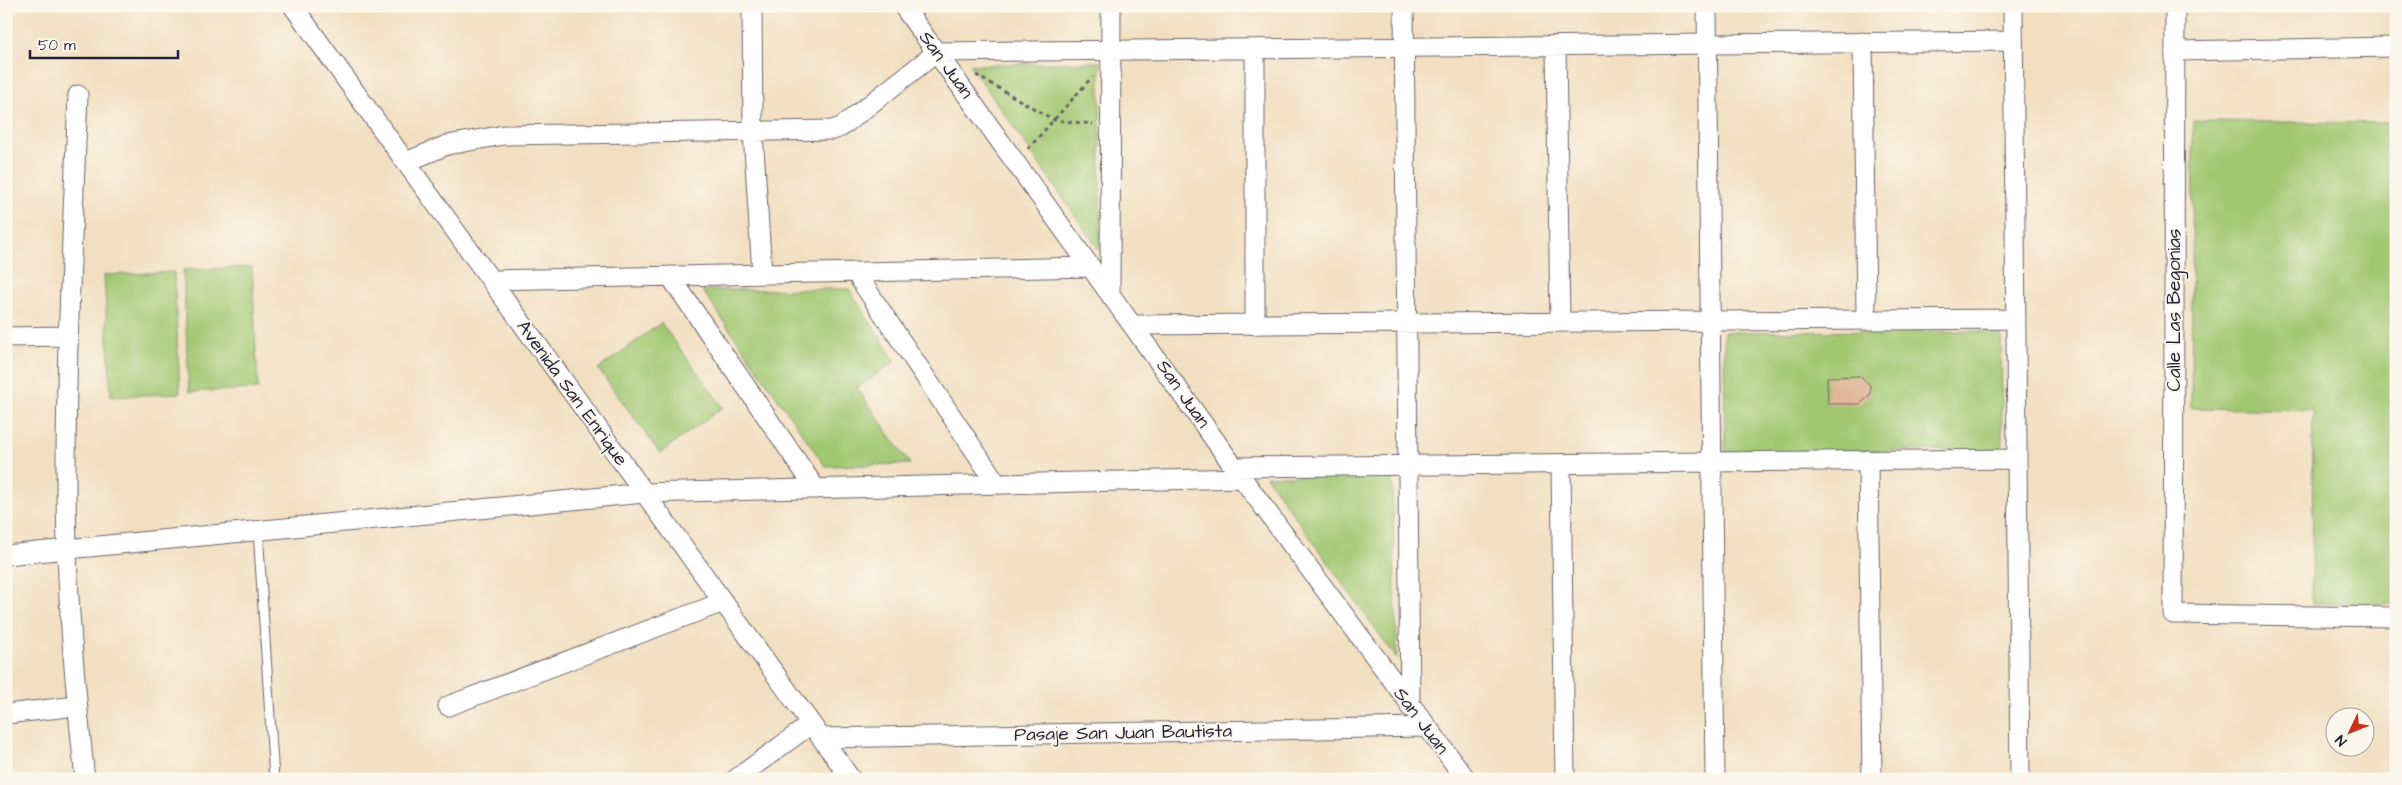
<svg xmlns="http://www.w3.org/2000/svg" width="2402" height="785" viewBox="0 0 2402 785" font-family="'Architects Daughter',sans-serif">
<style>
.green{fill:#a1c771;stroke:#627456}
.building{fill:#e3b699}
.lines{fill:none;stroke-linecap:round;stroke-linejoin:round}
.service-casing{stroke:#6b646a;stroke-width:11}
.minor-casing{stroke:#6b646a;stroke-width:21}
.path{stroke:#6b646a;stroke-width:3;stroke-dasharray:4 4;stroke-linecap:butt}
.service{stroke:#fff;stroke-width:9}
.minor{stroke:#fff;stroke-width:19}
.labels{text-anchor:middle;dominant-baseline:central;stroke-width:4;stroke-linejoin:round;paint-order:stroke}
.street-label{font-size:19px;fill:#22223b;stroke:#fbf7ec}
</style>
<rect width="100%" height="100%" fill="#fbf7ec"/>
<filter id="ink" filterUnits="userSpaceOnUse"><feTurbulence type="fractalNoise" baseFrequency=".02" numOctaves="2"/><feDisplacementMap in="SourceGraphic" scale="10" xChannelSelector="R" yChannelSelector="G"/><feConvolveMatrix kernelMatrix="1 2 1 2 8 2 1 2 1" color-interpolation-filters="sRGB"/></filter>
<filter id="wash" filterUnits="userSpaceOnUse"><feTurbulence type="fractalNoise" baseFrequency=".0096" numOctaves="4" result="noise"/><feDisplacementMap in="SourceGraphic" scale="20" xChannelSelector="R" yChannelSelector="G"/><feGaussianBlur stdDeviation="1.12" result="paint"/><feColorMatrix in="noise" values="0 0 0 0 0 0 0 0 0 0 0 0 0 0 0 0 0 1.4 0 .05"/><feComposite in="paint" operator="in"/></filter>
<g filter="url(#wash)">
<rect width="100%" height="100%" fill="#f2dfc1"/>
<path class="green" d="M1100,62V251L970,65Z
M2193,121L2396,123V604L2312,603L2313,410L2191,408Z
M252,267L258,389L189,392L183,270Z
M174,272L180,393L111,397L104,275Z
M849,289L895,361L857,388L910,464L825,466L702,290Z
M661,323L723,407L660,453L598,369Z
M2001,331L2002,450L1725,452L1724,332Z
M1266,476H1392L1397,659Z"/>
<g id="blocks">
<path class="building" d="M1860,376L1870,385V395L1860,404H1828L1827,377Z"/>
</g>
</g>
<g filter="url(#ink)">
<use href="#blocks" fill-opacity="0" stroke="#6b646a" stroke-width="1"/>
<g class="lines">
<g class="service-casing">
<path id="service" d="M258,530L274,779"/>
</g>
<g class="minor-casing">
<path id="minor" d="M293,6L851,779
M752,6L753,132L762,274
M903,6L1242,478L1466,779
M1404,6L1410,707
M1707,6L1715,779
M2013,6L2020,779
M2175,6L2173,614L2396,617
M1863,42L1866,320
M1556,46L1560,322
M2175,51L2396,47
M78,95C72,246 63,398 67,549C69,625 77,703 85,779
M406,162L447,145L504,135L833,130L841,127L937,52L2013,41
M855,272L997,484
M670,276L816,489
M491,280L1091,267
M1110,293L1111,6
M1134,325L2016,319
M1255,325V49
M6,337L68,336
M1868,460L1872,779
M1561,464L1565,779
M1234,467L2017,459
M6,555L644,493L1242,478
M448,706L723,602
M6,714L77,706
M822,738L1425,727
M736,779L811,724"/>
</g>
<path class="path" d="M976,75L1054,120L1093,124
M1028,149L1092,77"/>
<use href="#service" class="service"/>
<use href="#minor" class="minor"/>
</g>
</g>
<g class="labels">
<g class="street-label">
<text transform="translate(946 65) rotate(54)">San Juan</text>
<text transform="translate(2174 310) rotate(-90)">Calle Las Begonias</text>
<text transform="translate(572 393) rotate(54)">Avenida San Enrique</text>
<text transform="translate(1183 394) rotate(55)">San Juan</text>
<text transform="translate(1421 721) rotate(53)">San Juan</text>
<text transform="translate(1123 733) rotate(-1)">Pasaje San Juan Bautista</text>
</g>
</g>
<rect width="2402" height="785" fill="none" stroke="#fbf7ec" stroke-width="25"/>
<g transform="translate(2350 732) rotate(227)"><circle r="24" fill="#fbf7ec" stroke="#a4a2a5"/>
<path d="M0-4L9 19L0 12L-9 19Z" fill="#c8321e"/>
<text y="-8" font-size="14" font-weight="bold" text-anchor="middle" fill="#22223b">N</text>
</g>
<path d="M30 50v8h148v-8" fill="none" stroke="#22223b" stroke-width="2.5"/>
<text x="38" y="50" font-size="15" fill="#22223b" stroke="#fbf7ec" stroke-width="4" paint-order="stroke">50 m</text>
</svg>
